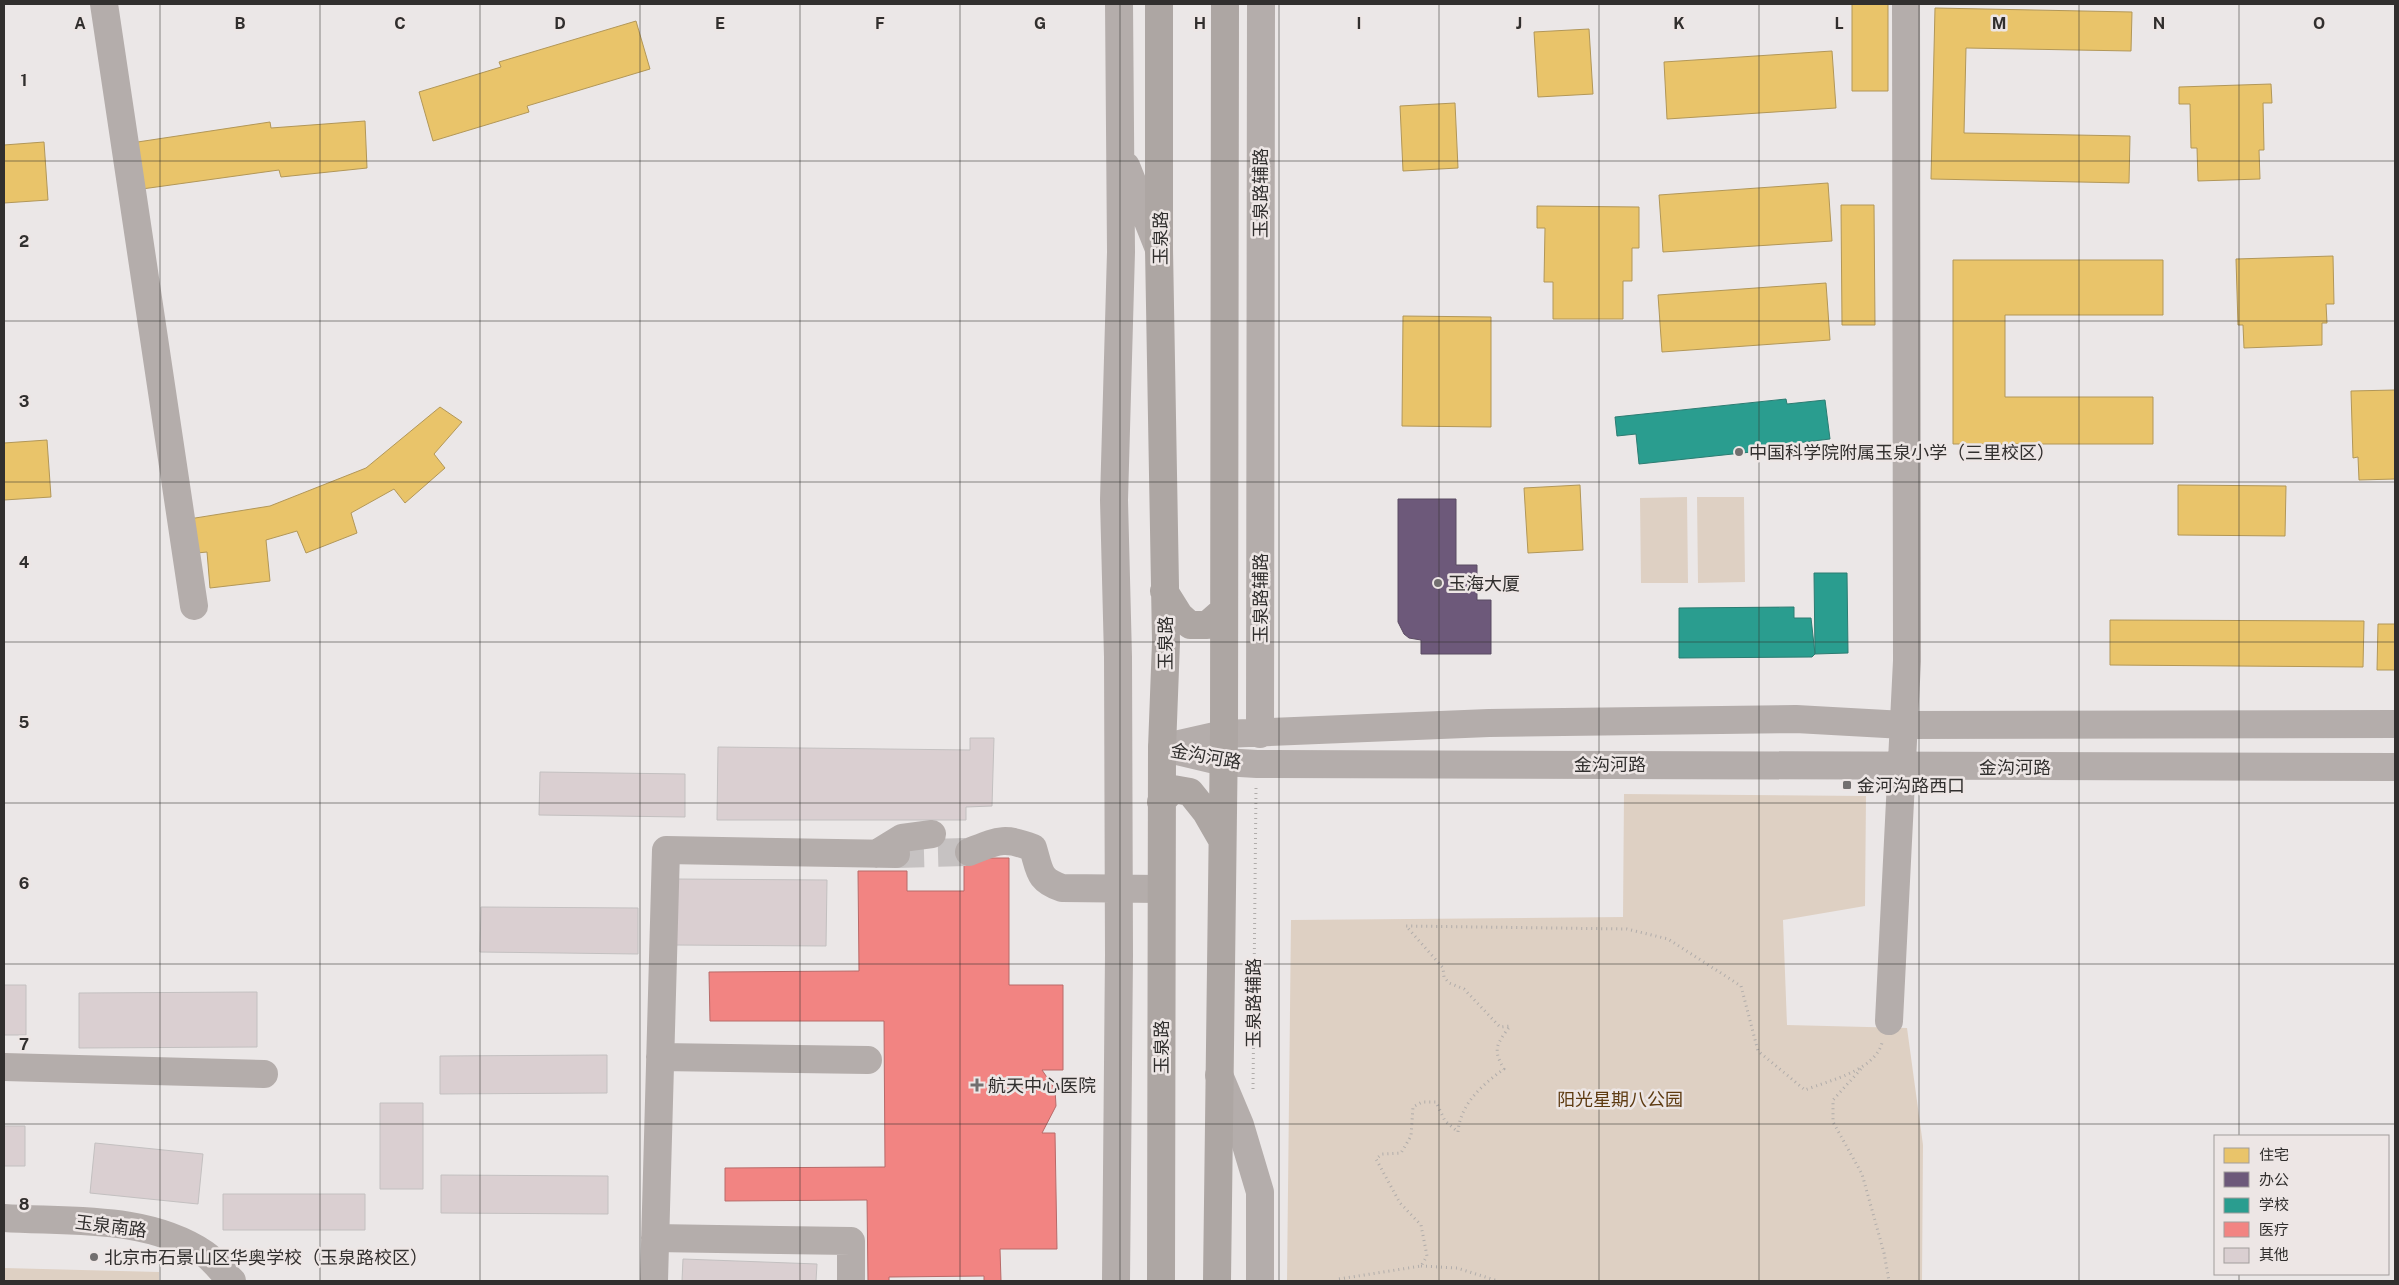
<svg xmlns="http://www.w3.org/2000/svg" width="2399" height="1285" viewBox="0 0 2399 1285" font-family="'Public Sans','Noto Sans SC',sans-serif">
<style>
.green{fill:#ded0c3}
.homes{fill:#e9c46a;stroke:#b29758}
.offices{fill:#6d597a;stroke:#5b4c63}
.schools{fill:#2a9d8f;stroke:#2c7c72}
.health{fill:#f28482;stroke:#b86a69}
.building{fill:#dacfd1;stroke:#c3c0c0}
.lines{fill:none;stroke-linecap:round;stroke-linejoin:round}
.minor-tunnel{stroke:#c6c2c2;stroke-width:28;stroke-dasharray:28 14;stroke-linecap:butt}
.path{stroke:#b0acaa;stroke-width:3;stroke-dasharray:1 4;stroke-linecap:butt}
.minor{stroke:#b4adab;stroke-width:28}
.major{stroke:#ada6a3;stroke-width:28}
.grid{fill:none;stroke:#312f2e;stroke-width:1;stroke-opacity:0.55}
.poi-dot{fill:#726f6f;stroke:#ede6e5;stroke-width:2}
.labels{text-anchor:middle;dominant-baseline:central;stroke-width:5;stroke-linejoin:round;paint-order:stroke}
.street-label{font-size:18px;fill:#312f2e;stroke:#ede6e5}
.poi-label{font-size:18px;fill:#312f2e;stroke:#ede6e5;text-anchor:start}
.park-label{font-size:18px;fill:#5e3b12;stroke:#ede6e5}
.grid-label{font-size:16px;text-anchor:middle;font-weight:bold;fill:#312f2e;stroke:#ede6e5;stroke-width:5;stroke-linejoin:round;paint-order:stroke}
</style>
<rect width="100%" height="100%" fill="#ebe7e7"/>
<path class="green" d="M1687,497L1688,583H1641L1640,498Z
M1697,497H1744L1745,582L1698,583Z
M1624,794L1866,796L1865,906L1783,920L1787,1025L1907,1028L1923,1145L1922,1281H1287L1291,920L1623,917Z
M4,1268L159,1272V1281H4Z"/>
<path class="homes" d="M1852,4H1888V91H1852Z
M1935,8L2132,12L2131,51L1966,48L1964,133L2130,136L2129,183L1931,179Z
M636,21L650,69L527,106L529,112L433,141L419,92L501,67L499,62Z
M1589,29L1593,94L1538,97L1534,32Z
M1832,51L1836,108L1667,119L1664,62Z
M2271,84L2272,103H2263L2264,150H2259L2260,179L2198,181L2197,148H2191L2190,104H2179V87Z
M1455,103L1458,168L1403,171L1400,106Z
M365,121L367,168L281,177L279,170L142,189L131,143L270,122L271,128Z
M44,142L48,200L4,203V145Z
M1828,183L1832,241L1663,252L1659,195Z
M1841,205H1874L1875,325H1842Z
M1537,206L1639,207V248H1632V281H1623V319H1553V282H1544L1545,228H1537Z
M2333,256L2334,304H2326L2327,323H2322V345L2244,348L2243,325H2238L2236,259Z
M1953,260H2163V315H2005V397H2153V444H1953Z
M1826,283L1830,340L1662,352L1658,295Z
M1403,316L1491,317V427L1402,426Z
M2395,390V479L2359,480L2358,457L2353,458L2351,391Z
M440,407L462,422L434,454L445,468L405,503L394,489L351,513L357,533L306,553L297,531L266,540L270,581L210,588L207,552L197,553L189,519L270,506L366,468Z
M47,440L51,497L4,500V443Z
M1580,485L1583,550L1528,553L1524,488Z
M2178,485L2286,486L2285,536L2178,535Z
M2110,620L2364,621L2363,667L2110,665Z
M2378,624H2395V670H2377Z"/>
<path class="offices" d="M1398,499H1456V565H1477V600H1491V654H1421V640L1409,638L1404,634L1398,622Z"/>
<path class="schools" d="M1786,399L1787,404L1825,400L1830,439L1789,444V448L1639,464L1636,434L1617,436L1615,417Z
M1814,573H1847L1848,653L1815,654Z
M1794,607V618H1811L1815,654L1812,657L1679,658V608Z"/>
<path class="health" d="M964,858H1009V985H1063V1070H1042L1055,1089L1056,1106L1042,1133H1055L1057,1249H1000L1001,1281H984V1276L889,1277V1281H868L867,1200L725,1201V1168L885,1167L884,1021H710L709,972L859,971L858,871H907V891H964Z"/>
<path class="building" d="M970,738H994L992,806L966,807V820H717L718,747L970,750Z
M540,772L685,774V817L539,815Z
M675,879L827,880L826,946L675,945Z
M481,907L638,908V954L480,952Z
M4,985H26V1035H4Z
M257,992V1047L79,1048V993Z
M607,1055V1093L440,1094V1056Z
M380,1103H423V1189H380Z
M4,1126H25V1166H4Z
M95,1143L203,1154L198,1204L90,1193Z
M441,1175L608,1176V1214L441,1213Z
M223,1194H365V1230H223Z
M683,1259L817,1264L816,1281H682Z"/>
<g class="lines">
<path class="minor-tunnel" d="M896,854L969,852"/>
<path class="path" d="M1861,1069L1833,1100V1122L1862,1174L1884,1253L1889,1281
M1253,1089L1256,788
M1421,1266L1457,1268L1498,1281
M1339,1279L1421,1266L1427,1256L1421,1225L1400,1203L1376,1159L1382,1154L1401,1153L1411,1136L1413,1107L1422,1102H1436L1445,1121L1458,1132C1460,1104 1483,1084 1504,1069C1492,1049 1497,1044 1510,1026L1500,1027L1464,989L1449,983L1444,977L1443,968L1406,926L1627,929L1668,939L1741,986L1758,1051L1805,1090C1830,1080 1874,1071 1882,1043"/>
<path class="minor" d="M104,4L194,606
M1126,166L1159,249
M1260,734L1261,4
M1162,748L1224,734L1489,723L1796,719L1904,725L2395,724
M1168,749L1223,762L1257,764L2395,767
M969,852C997,841 1004,836 1033,848C1040,871 1038,880 1062,888L1161,889
M876,854L902,838L932,834
M1889,1021L1907,661L1906,4
M660,1057L868,1060
M4,1067L264,1074
M1219,1075L1240,1125L1260,1192V1281
M4,1218C70,1222 147,1215 205,1254C215,1261 223,1273 232,1281
M655,1238L851,1241V1281
M654,1281L666,850L896,854
M1116,1281L1119,955L1118,657L1114,500L1121,252L1119,4"/>
<path class="major" d="M1159,4V249L1166,642L1162,748L1161,1281
M1164,591L1179,615L1190,625H1207L1223,611
M1161,802L1173,789L1190,792L1206,812L1221,838
M1217,1281L1224,734L1225,4"/>
</g>
<path class="grid" d="M160,4V1281M320,4V1281M480,4V1281M640,4V1281M800,4V1281M960,4V1281M1120,4V1281M1279,4V1281M1439,4V1281M1599,4V1281M1759,4V1281M1919,4V1281M2079,4V1281M2239,4V1136M4,161H2395M4,321H2395M4,482H2395M4,642H2395M4,803H2395M4,964H2395M4,1124H2395M2239,1274V1281"/>
<g class="poi-dot">
<circle cx="1739" cy="452" r="5"/>
<circle cx="1438" cy="583" r="5"/>
<rect x="1842" y="780" width="10" height="10" rx="2.5"/>
<path d="M974.5 1077.5h5v5h5v5h-5v5h-5v-5h-5v-5h5z"/>
<circle cx="94" cy="1257" r="5"/>
</g>
<g class="labels">
<g class="street-label">
<text transform="translate(1260 193) rotate(-90)">玉泉路辅路</text>
<text transform="translate(1160 238) rotate(-90)">玉泉路</text>
<text transform="translate(1260 598) rotate(-90)">玉泉路辅路</text>
<text transform="translate(1165 643) rotate(-90)">玉泉路</text>
<text transform="translate(1206 756) rotate(10)">金沟河路</text>
<text x="1610" y="764">金沟河路</text>
<text x="2015" y="767">金沟河路</text>
<text transform="translate(1253 1003) rotate(-90)">玉泉路辅路</text>
<text transform="translate(1161 1047) rotate(-90)">玉泉路</text>
<text transform="translate(111 1226) rotate(7)">玉泉南路</text>
</g>
<g class="poi-label">
<text x="1749" y="452">中国科学院附属玉泉小学（三里校区）</text>
<text x="1448" y="583">玉海大厦</text>
<text x="1857" y="785">金河沟路西口</text>
<text x="988" y="1085">航天中心医院</text>
<text x="104" y="1257">北京市石景山区华奥学校（玉泉路校区）</text>
</g>
<g class="park-label">
<text x="1620" y="1099">阳光星期八公园</text>
</g>
</g>
<g class="grid-label">
<text x="80" y="29">A</text>
<text x="240" y="29">B</text>
<text x="400" y="29">C</text>
<text x="560" y="29">D</text>
<text x="720" y="29">E</text>
<text x="880" y="29">F</text>
<text x="1040" y="29">G</text>
<text x="1200" y="29">H</text>
<text x="1359" y="29">I</text>
<text x="1519" y="29">J</text>
<text x="1679" y="29">K</text>
<text x="1839" y="29">L</text>
<text x="1999" y="29">M</text>
<text x="2159" y="29">N</text>
<text x="2319" y="29">O</text>
<text x="24" y="86">1</text>
<text x="24" y="247">2</text>
<text x="24" y="407">3</text>
<text x="24" y="568">4</text>
<text x="24" y="728">5</text>
<text x="24" y="889">6</text>
<text x="24" y="1050">7</text>
<text x="24" y="1210">8</text>
</g>
<rect width="2399" height="1285" fill="none" stroke="#312f2e" stroke-width="10"/>
<rect x="2214" y="1135" width="175" height="140" fill="#ede6e5" stroke="#a29d9c"/>
<rect x="2224" y="1148" width="25" height="15" fill="#e9c46a" stroke="#a29d9c"/>
<text x="2259" y="1160" font-size="15" fill="#312f2e">住宅</text>
<rect x="2224" y="1172" width="25" height="15" fill="#6d597a" stroke="#a29d9c"/>
<text x="2259" y="1185" font-size="15" fill="#312f2e">办公</text>
<rect x="2224" y="1198" width="25" height="15" fill="#2a9d8f" stroke="#a29d9c"/>
<text x="2259" y="1210" font-size="15" fill="#312f2e">学校</text>
<rect x="2224" y="1222" width="25" height="15" fill="#f28482" stroke="#a29d9c"/>
<text x="2259" y="1235" font-size="15" fill="#312f2e">医疗</text>
<rect x="2224" y="1248" width="25" height="15" fill="#dacfd1" stroke="#a29d9c"/>
<text x="2259" y="1260" font-size="15" fill="#312f2e">其他</text>
</svg>
